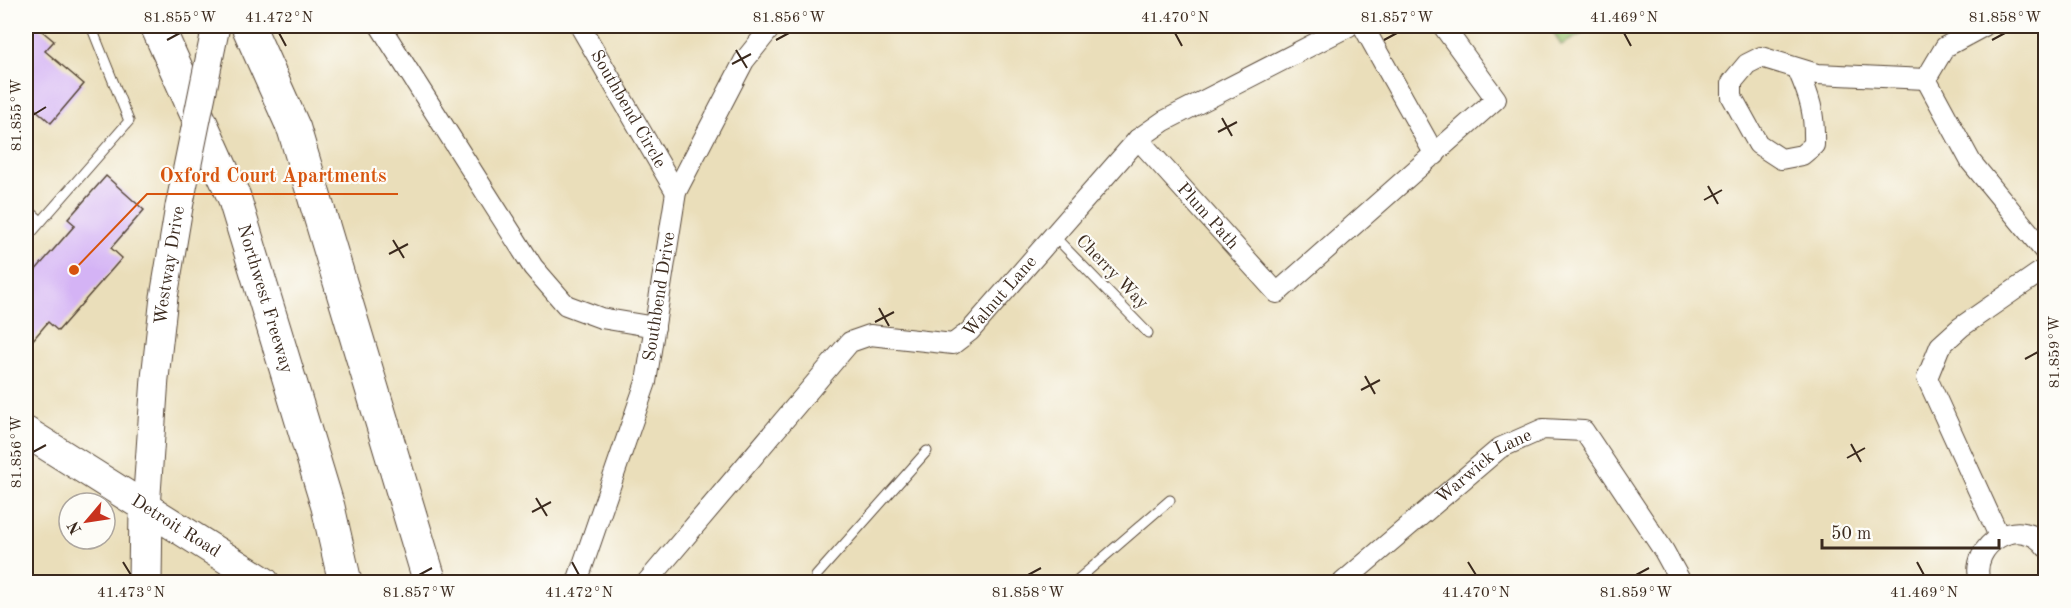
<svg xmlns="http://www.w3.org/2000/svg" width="2071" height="608" viewBox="0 0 2071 608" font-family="'Old Standard TT',serif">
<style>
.green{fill:#9dc875;stroke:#6c794a;stroke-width:1.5}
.building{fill:#d4b3f5}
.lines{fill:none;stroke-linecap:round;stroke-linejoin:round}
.service-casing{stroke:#554535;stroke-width:11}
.minor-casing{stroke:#554535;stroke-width:22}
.secondary-casing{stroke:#554535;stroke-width:29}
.primary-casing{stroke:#554535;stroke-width:32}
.motorway-casing{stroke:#554535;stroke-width:35}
.service{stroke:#fff;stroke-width:9}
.minor{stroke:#fff;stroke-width:20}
.secondary{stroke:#fff;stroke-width:27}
.primary{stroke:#fff;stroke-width:30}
.motorway{stroke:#fff;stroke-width:33}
.secondary-bridge-casing{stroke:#554535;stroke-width:29;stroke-linecap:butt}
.secondary-bridge{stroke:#fff;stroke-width:27}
.ticks{fill:none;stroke:#3b2a1e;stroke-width:2}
.labels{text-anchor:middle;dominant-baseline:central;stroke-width:4.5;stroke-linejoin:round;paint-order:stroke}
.street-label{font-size:18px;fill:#3b2a1e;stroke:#fdfcf7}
.leader{fill:none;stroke:#d7540e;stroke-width:2}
.callout-dot{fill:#d7540e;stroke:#fdfcf7;stroke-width:2}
.callout-label{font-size:20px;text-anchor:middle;font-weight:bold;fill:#d7540e;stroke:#fdfcf7;stroke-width:4.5;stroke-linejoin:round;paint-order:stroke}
.neatline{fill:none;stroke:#3b2a1e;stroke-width:2}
.ticks-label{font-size:15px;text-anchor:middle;fill:#3b2a1e}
</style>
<rect width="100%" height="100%" fill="#fdfcf7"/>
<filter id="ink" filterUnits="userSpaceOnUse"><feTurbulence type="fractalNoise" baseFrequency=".0167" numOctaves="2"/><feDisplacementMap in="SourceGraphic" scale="12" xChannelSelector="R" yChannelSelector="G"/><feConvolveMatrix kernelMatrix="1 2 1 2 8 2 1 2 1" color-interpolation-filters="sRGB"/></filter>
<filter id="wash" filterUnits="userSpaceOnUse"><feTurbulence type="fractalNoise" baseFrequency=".008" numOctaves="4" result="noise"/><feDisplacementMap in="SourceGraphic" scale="24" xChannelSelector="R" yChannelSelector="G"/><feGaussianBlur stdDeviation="1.35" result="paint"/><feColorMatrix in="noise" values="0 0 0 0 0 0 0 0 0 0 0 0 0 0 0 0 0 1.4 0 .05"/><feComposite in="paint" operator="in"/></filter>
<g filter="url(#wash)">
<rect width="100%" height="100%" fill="#eadeba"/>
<path class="green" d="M1550,26H1597L1561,45Z"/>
<g id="blocks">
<path class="building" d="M26,26H36L54,41L45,51L84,84L51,123L26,101Z
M106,176L144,210L111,248L122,258L58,331L48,322L26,348V281L75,225L68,219Z"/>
</g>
</g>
<g filter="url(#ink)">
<use href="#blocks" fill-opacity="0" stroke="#554535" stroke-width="1.5"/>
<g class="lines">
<g class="service-casing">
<path id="service" d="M26,208L41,221
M1053,235L1148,333
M26,239L129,121L91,26
M817,582L816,576L927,451
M1075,582L1170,500"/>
</g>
<g class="minor-casing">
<g id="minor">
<path d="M380,26L533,267L566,305L601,318L655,327"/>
<path id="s1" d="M580,26L676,192"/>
<path d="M1363,26L1435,155"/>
<path d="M1797,68C1810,97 1815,113 1814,145L1802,155L1781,159L1758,144L1732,97V82L1747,64L1761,57L1817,74L1926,79"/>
<path d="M1926,79L1971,162L2046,253"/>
<path d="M1926,79L1945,47L1984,26"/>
<path id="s2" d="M1138,139L1277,293L1496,99L1443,26"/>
<path d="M1999,536L1927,378L1940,346L1961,327L2046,268"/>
<path id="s3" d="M577,582L646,382L676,192L744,61L772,26"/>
<path id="s4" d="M647,582L850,342L870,335L953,344L970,331L1138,139L1164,121L1349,26"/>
<path id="s5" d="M1343,582L1500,448L1543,429L1584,431L1664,551L1681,582"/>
<path d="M1980,582C1968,544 2021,513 2046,547"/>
</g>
</g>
<g class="secondary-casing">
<g id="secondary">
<path id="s6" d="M146,508L155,378L164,297L179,207"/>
</g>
</g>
<g class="primary-casing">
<g id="primary">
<path id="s7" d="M26,432L264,582"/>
</g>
</g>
<g class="motorway-casing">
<g id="motorway">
<path id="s8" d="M157,26L234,197L328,507L345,582"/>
<path d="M248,26L294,129L430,582"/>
<path d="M145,582L146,508"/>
</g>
</g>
<use href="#service" class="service"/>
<use href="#minor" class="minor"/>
<use href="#secondary" class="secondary"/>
<use href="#primary" class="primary"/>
<use href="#motorway" class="motorway"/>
<g class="secondary-bridge-casing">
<path id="secondary-bridge" d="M179,207L216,26"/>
</g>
<use href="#secondary-bridge" class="secondary-bridge"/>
</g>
</g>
<path class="ticks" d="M279,33L286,46M1175,33L1182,46M1624,33L1631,46M167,40L180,33M776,40L789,33M1384,40L1397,33M1992,40L2005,33M736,50L747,68M732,64L751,54M33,115L46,107M1222,118L1232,136M1218,132L1237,122M1708,186L1718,204M1704,200L1722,190M393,240L404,258M389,254L408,244M879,308L889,326M875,322L894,312M2025,359L2038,352M1365,376L1375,394M1361,390L1380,380M1851,444L1861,462M33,452L46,445M1847,458L1865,448M536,498L547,516M532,512L551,502M123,562L131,575M572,562L579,575M1468,562L1476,575M1917,562L1924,575M419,575L432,568M1028,575L1041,568M1636,575L1649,568"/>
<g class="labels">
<g class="street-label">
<text stroke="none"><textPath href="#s1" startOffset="96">Southbend Circle</textPath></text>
<text stroke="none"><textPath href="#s2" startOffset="104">Plum Path</textPath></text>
<text stroke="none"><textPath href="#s6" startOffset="244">Westway Drive</textPath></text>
<text transform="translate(1112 272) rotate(46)">Cherry Way</text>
<text stroke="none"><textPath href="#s3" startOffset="298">Southbend Drive</textPath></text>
<text stroke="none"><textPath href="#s4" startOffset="486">Walnut Lane</textPath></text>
<text stroke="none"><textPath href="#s8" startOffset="294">Northwest Freeway</textPath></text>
<text stroke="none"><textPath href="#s5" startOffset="183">Warwick Lane</textPath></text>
<text stroke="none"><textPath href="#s7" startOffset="177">Detroit Road</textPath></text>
</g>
</g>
<path class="leader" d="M74 270L147 194H398"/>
<circle class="callout-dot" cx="74" cy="270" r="6"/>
<g class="callout-label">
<text x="273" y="182">Oxford Court Apartments</text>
</g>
<rect width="2071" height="608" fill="none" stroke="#fdfcf7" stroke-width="66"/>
<g transform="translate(87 521) rotate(241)"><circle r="28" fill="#fdfcf7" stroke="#afa8a0" stroke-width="1.5"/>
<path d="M0-4.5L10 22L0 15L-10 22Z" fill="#c8321e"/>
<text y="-9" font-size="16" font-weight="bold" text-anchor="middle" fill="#3b2a1e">N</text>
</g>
<path d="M1822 539v9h177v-9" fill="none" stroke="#3b2a1e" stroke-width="3"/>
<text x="1831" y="539" font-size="18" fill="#3b2a1e" stroke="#fdfcf7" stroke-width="4.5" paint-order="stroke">50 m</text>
<rect x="33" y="33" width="2005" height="542" class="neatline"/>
<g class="ticks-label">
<text x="180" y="22">81.855°W</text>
<text x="279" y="22">41.472°N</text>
<text x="789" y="22">81.856°W</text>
<text x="1175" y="22">41.470°N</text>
<text x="1397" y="22">81.857°W</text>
<text x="1624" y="22">41.469°N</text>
<text x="2005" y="22">81.858°W</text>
<text transform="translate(16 115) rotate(-90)" y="5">81.855°W</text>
<text transform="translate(2054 352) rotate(-90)" y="5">81.859°W</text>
<text transform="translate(16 452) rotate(-90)" y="5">81.856°W</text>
<text x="131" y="597">41.473°N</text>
<text x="419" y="597">81.857°W</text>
<text x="579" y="597">41.472°N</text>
<text x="1028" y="597">81.858°W</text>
<text x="1476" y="597">41.470°N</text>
<text x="1636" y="597">81.859°W</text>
<text x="1924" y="597">41.469°N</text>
</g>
</svg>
